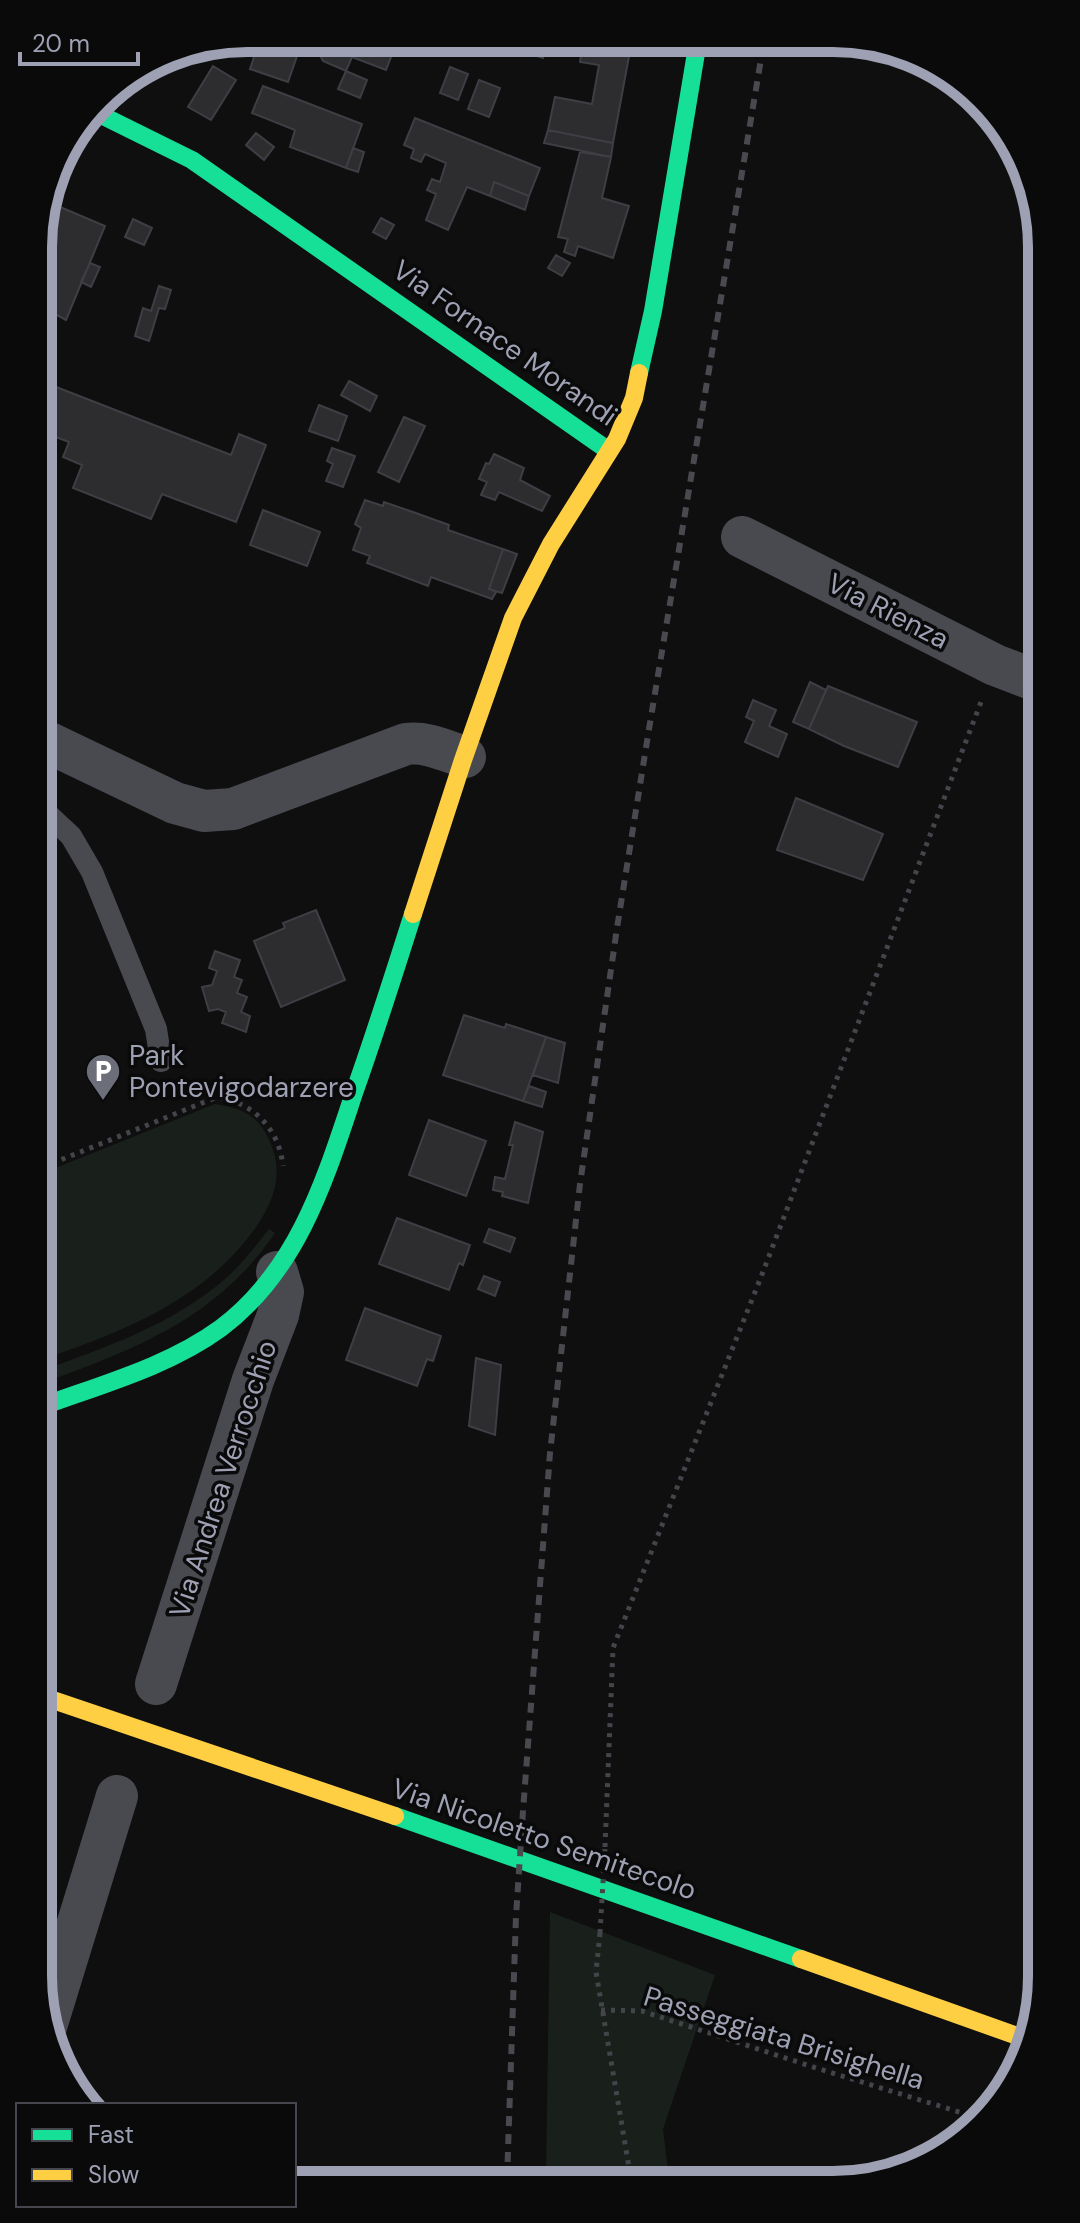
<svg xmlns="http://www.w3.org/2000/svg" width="1080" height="2223" viewBox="0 0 1080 2223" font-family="'DM Sans',sans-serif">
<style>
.green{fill:#19201b}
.building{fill:#2d2d30;stroke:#3e3f44;stroke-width:2}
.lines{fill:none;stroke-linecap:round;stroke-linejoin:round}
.path{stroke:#44454b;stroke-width:5;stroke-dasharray:4 6;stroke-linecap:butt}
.lane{stroke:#494950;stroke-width:22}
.street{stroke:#494950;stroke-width:42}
.fast{stroke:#16e098;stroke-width:18}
.slow{stroke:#ffcf43;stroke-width:18}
.rail{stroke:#494a50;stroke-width:6;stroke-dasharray:10 8;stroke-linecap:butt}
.path-bridge{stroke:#44454b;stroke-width:5;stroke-dasharray:4 6;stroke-linecap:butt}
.labels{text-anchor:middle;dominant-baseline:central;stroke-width:7;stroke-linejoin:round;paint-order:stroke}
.street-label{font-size:28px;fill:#9ea1b3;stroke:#0a0a0b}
.poi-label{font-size:28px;fill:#9ea1b3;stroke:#0a0a0b;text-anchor:start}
.rim{fill:none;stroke:#9ea1b3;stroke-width:10}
</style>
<rect width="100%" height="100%" fill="#0f0f10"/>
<path class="green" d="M215,1104C247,1109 262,1118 273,1150C283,1179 271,1206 254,1230C203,1300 123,1332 43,1359V1173Z
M269,1229L275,1233C216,1319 137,1348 43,1383V1370C107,1347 171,1325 224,1280C241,1265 255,1247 269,1229Z
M550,1912L715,1975L663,2129L669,2179H546Z"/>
<path class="building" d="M315,38L398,39L386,70L352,57L346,71L323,61L317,49L320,41Z
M511,40H541L548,42L543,58L509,47Z
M580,40H632L613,143L548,130L555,97L592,104L599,65L580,62L583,43H580Z
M259,42L297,56L288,82L250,69Z
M213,66L236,80L211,120L188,107Z
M450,67L468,74L458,100L440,93Z
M346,71L367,80L360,98L338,89Z
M479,80L500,88L489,117L468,109Z
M263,86L362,124L346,168L290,147L295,130L252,113Z
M415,118L540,168L529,196L494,182L490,196L467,187L448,230L426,220L436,194L427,190L432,179L440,182L446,163L425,154L421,162L411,158L414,149L404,145Z
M548,130L613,143L611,157L544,143Z
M256,133L274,147L264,160L246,145Z
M353,148L364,152L358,172L346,168Z
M580,152L611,157L602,198L629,206L613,258L578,246L575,256L564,252L568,239L558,237Z
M494,182L529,196L525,210L490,196Z
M46,201L105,226L66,320L55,314L43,339L47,342L44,350L40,348V220Z
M381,218L394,225L386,239L373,232Z
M133,219L152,228L144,245L125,237Z
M556,255L570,263L562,276L548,268Z
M90,263L100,267L91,287L81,282Z
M159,286L171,290L165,309L159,308L149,341L135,336L143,308L151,311Z
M349,381L377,396L370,411L341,395Z
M51,385L231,455L239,434L266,445L236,522L162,494L151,519L73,488L82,465L63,457L69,442L40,431V413Z
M319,405L347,416L338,441L309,431Z
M404,417L425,426L399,482L378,472Z
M332,448L355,456L343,487L326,481L333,464L327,461Z
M494,454L524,468L520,480L550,496L542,511L499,492L495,500L481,495L487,482L479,479L486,463L489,464Z
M365,500L383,506L384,502L413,512L449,525L448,530L503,549L489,589L496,592L492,599L431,577L428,586L367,563L370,556L353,550L361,528L355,524Z
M263,510L320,532L307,566L250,545Z
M503,549L517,554L502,593L489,589Z
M810,682L826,690L809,729L793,722Z
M828,686L917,722L898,767L844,746L809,729Z
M753,700L776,710L769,726L787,734L778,757L745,742L754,721L746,717Z
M796,798L883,834L863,880L777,850Z
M316,910L345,980L281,1007L254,941L285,928L283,923Z
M215,951L240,960L234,977L242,980L237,993L247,997L241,1012L250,1016L246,1032L222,1023L226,1012L218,1009L209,1011L202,987L212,985L217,971L209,968Z
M464,1015L505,1028L506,1024L546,1037L523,1101L443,1075Z
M546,1037L565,1043L558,1083L533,1075Z
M529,1086L546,1092L542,1107L523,1101Z
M429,1120L486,1141L466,1196L409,1175Z
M515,1122L543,1132L528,1203L502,1196L503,1192L493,1190L495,1177L505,1179L513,1145H509Z
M397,1218L470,1245L463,1265L459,1263L449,1290L379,1264Z
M489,1229L515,1238L510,1252L484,1242Z
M484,1276L500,1282L495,1296L478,1289Z
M365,1308L441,1336L433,1361L427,1359L417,1386L346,1360Z
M476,1358L501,1365L495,1435L469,1426Z"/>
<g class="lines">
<path class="path" d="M43,1167L217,1097C254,1103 279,1129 283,1166
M605,1847L613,1648L761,1277L981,702
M600,1933L596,1972L631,2179
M601,2010L642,2011L816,2068L982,2119"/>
<path class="lane" d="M42,809L71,836L92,872L156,1029L161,1061"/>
<path class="street" d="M742,537L995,665L1037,681
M41,739L175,803L204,811L233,809L406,744C426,741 446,751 465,757
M156,1684L253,1380L278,1315L283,1292L277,1272
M45,2030L117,1796"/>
<path class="fast" d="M93,111L192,160L609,451
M639,373L653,311L698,41
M43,1406C103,1384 169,1366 221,1328C298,1270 325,1180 354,1093C375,1034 394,974 413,914
M395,1816L801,1959"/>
<path class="slow" d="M413,914L463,760L513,618L551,544L617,439L634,398L639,373
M44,1697L395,1816
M801,1959L1023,2038"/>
<path class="rail" d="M507,2180L516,1916L523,1811L550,1453L580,1184L617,928L649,729L764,41"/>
<path class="path-bridge" d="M600,1933L605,1848"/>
</g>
<defs>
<g id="parking-pin" transform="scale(1.8)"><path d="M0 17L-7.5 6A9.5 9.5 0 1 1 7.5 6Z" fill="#6c6e7a" stroke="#0a0a0b"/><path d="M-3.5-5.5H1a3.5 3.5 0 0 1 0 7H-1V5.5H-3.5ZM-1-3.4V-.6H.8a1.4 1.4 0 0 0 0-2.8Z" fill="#fff"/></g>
</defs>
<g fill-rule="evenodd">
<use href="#parking-pin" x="103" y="1071"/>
</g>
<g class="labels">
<g class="street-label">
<text transform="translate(505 343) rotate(35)">Via Fornace Morandi</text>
<text transform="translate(888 611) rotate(27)">Via Rienza</text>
<text transform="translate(223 1479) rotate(-72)">Via Andrea Verrocchio</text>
<text transform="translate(544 1839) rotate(19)">Via Nicoletto Semitecolo</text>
<text transform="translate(784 2038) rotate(17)">Passeggiata Brisighella</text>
</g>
<g class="poi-label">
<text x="129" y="1055">Park<tspan x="129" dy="32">Pontevigodarzere</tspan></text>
</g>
</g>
<path d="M0 0H1080V2223H0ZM247 52H833A195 195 0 0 1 1028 247V1976A195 195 0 0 1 833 2171H247A195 195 0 0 1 52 1976V247A195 195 0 0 1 247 52Z" fill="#0a0a0b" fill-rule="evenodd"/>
<path class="rim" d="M247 52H833A195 195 0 0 1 1028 247V1976A195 195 0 0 1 833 2171H247A195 195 0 0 1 52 1976V247A195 195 0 0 1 247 52Z"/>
<rect x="16" y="2103" width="280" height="104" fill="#0a0a0b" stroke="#45464e" stroke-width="2"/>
<rect x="32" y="2129" width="40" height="12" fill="#16e098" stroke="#45464e" stroke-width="2"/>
<text x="88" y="2143" font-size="24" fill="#9ea1b3">Fast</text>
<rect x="32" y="2169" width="40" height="12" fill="#ffcf43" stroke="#45464e" stroke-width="2"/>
<text x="88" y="2183" font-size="24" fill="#9ea1b3">Slow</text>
<path d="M20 52v12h118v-12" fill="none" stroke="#9ea1b3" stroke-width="4"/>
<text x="32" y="52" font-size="24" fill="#9ea1b3" stroke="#0a0a0b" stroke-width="6" paint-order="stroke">20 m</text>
</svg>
